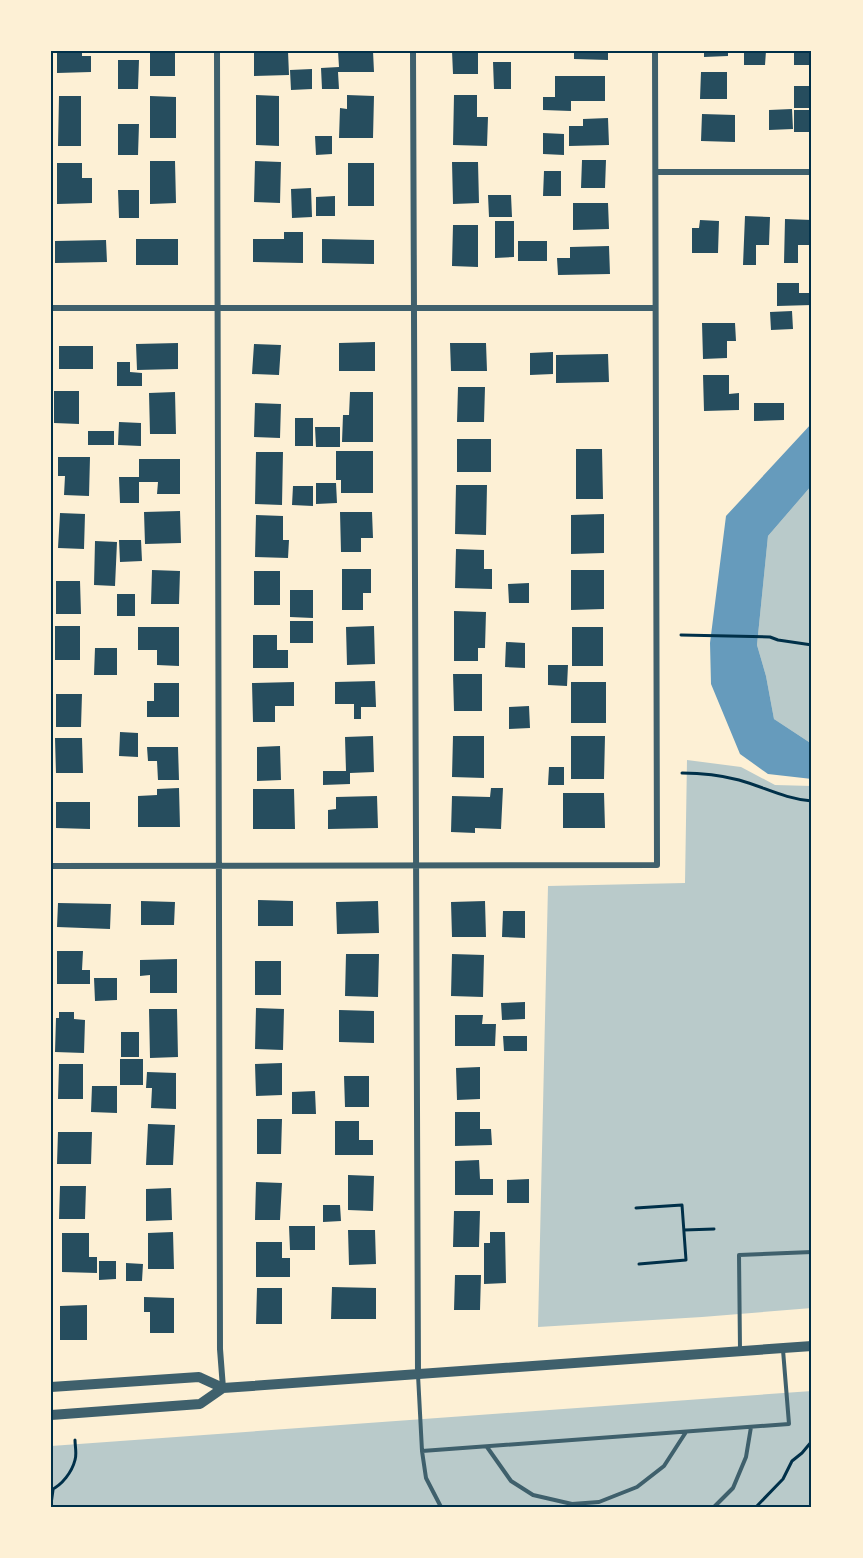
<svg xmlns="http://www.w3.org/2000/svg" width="863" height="1558" viewBox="0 0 863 1558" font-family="Literata,serif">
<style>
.green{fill:#b9caca}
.water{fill:#669bbc}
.building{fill:#264d5e}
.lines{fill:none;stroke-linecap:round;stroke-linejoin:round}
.path{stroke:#003049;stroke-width:3}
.service{stroke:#3f606c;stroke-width:4}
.minor{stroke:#3f606c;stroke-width:6}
.tertiary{stroke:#3f606c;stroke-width:10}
.neatline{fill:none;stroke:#003049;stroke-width:2}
</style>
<rect width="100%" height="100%" fill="#fdf0d5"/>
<path class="green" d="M812,485V744L774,719L766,676L757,645L768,536Z
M687,760L741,767L775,785L812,786V1308L702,1317L538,1327L548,886L685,883Z
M812,1391V1507H51V1446Z"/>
<path class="water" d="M812,423V485L768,536L757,645L766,676L774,719L812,744V779L768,774L740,754L711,684L710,643L726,516Z"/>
<path class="building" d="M57,51H82V56H91V72L57,73Z
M150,51H175V76H150Z
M254,51H288L289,75L254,76Z
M338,51H373L374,72H338L339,89H322L321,68L339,67Z
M452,51H478V74H453Z
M574,51H608V60L574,59Z
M704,51H728V56L704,57Z
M744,51H766L765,65H744Z
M794,51H812V65H794Z
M118,60H139L138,89H118Z
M493,62H511V89H494Z
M312,69V89L291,90L290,70Z
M701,72H727V99H700Z
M555,76H605V101H571V111L543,110V97H555Z
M794,86H812V108H794Z
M256,95L279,96V146L256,145Z
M347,95L374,96L373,138H339L340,108L347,109Z
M454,95H477V117H488L487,146L453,145Z
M59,96H81V146H58Z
M150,96L176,97V138H150Z
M792,109L793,129L769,130V110Z
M794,110H812V132H794Z
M702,114L735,115V142L701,141Z
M608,118L609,145L569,146V126H583V119Z
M118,124H139L138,155H118Z
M543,133L564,134V155L543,154Z
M315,136H332V154L316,155Z
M582,160H606L605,188H581Z
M150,161H175L176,203L150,204Z
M255,161L281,162L280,203L254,202Z
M452,162H478L479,203L453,204Z
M57,163H82V178H92V203L57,204Z
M348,163H374V206H348Z
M544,171H561V196H543Z
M311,188L312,217L292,218L291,189Z
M118,190H139V218H119Z
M488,195H511L512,217H489Z
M335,196V216H316V197Z
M573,203H608L609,229L573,230Z
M745,216L770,217L769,245H756V265H743Z
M785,219L812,220L811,245H798V263H784Z
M700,220L719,221L718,253H692V228H699Z
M495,221H514V257L495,258Z
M453,225H478V267L452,266Z
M284,232H303V263L253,262V239H284Z
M136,239H178V265H136Z
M322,239L374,240V264L322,263Z
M106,240L107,262L55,263V241Z
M518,241H547V261H518Z
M609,246L610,274L558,275L557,258H570V247Z
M777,283H799V293H812V305L777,306Z
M792,311L793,329L771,330L770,312Z
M702,323H735L736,341H727V358L703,359Z
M375,342V371H339V343Z
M178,343V369L137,370L136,344Z
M450,343H486L487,371H451Z
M254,344L281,345L279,375L252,374Z
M59,346H93V369H59Z
M553,352V374L530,375V353Z
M608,354L609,382L556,383V355Z
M117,362H130V372L142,373V386H117Z
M703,375H729V394L739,393V410L704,411Z
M458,387H485L484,422H457Z
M54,391H79V424L54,423Z
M175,392L176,434H150L149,393Z
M350,392H373V442H342L343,415H349Z
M255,403L281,404L280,438L254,437Z
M754,403H784V420L754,421Z
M295,418H313V446H295Z
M119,422L141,423V446L118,445Z
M315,427H340V447H316Z
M88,431H114V445H88Z
M457,439H491V472H457Z
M576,449H602L603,499H576Z
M336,451H373V493H341V480H336Z
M256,452H283L282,505L255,504Z
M58,457H90L89,496L64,495L65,476H58Z
M139,459H180V494H157L158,482H139V503H120L119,477H139Z
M316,483H336L337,503L316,504Z
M456,485H487L486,535L455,534Z
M293,486H313V506L292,505Z
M180,511L181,543L145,544L144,512Z
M340,512H372L373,538H361V552H341Z
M60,513L85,514L84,549L58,548Z
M604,514V553L571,554V515Z
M256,515L283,516V540H289L288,558L255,557Z
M119,540H141L142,561L120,562Z
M95,541L117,542L115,586L94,585Z
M456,549L484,550V569H492V589L455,588Z
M342,569H371V593H363V610H342Z
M152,570L180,571L179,604H151Z
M571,570H604V609L571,610Z
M254,571H280V605H254Z
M56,581H80L81,614H56Z
M529,583V603H509L508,584Z
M290,590H313V618L290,617Z
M117,594H135V616H117Z
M454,611L486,612L485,648H478V661H454Z
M290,621H313V643H290Z
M55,626H80V660H55Z
M374,626L375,664L347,665L346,627Z
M138,627H179V666L157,665V650H138Z
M572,627H603V666H572Z
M253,635H277V650H288V668H253Z
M506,642L525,643V668L505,667Z
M95,648H117V675H94Z
M548,665H568L567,686L548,685Z
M453,674H482V711H454Z
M375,681L376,707H361V719H354V704H335V682Z
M294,682V706H275V722H253L252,683Z
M571,682H606V723H571Z
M154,683H179V717H147V701H154Z
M56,694H82L81,727H56Z
M529,706L530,728L509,729V707Z
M120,732L138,733V757L119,756Z
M373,736L374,772L350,773V784L323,785V771H346L345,737Z
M453,736H484V778L452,777Z
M571,736H605L604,779H571Z
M55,738H82L83,773H56Z
M280,746L281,780L257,781V747Z
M147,747H178L179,780H158L157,761H148Z
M549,767H564V785H548Z
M179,788L180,827H138V796L157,795V789Z
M491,788H503L501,829L475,828V833L451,832L452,796L490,797Z
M253,789H294L295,829H253Z
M563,793H604L605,828H563Z
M377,796L378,828L328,829V810L336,809V797Z
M56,802H90V829L56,828Z
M258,900L293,901V926H258Z
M141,901L175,902L174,925H141Z
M378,901L379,933L337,934L336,902Z
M485,901L486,937H452L451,902Z
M58,903L111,904L110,929L57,927Z
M503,911H525V938L502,937Z
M57,951H83L82,970H90V984H57Z
M346,954H379L378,997L345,996Z
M452,954L484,955L483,997L451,996Z
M177,959V993H150V975L140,976V960Z
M255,961H281V995H255Z
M94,978H117V1000L95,1001Z
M525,1002V1019L502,1020L501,1003Z
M256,1008L284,1009L283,1050L255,1049Z
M149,1009H177L178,1057L150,1058Z
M339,1010L374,1011V1043L339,1042Z
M59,1012H74V1019L85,1020L84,1053L55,1052L56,1018H59Z
M455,1015H483L482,1024H496L495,1046H455Z
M121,1032H139V1057H121Z
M503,1036H527V1051H504Z
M120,1059H143V1085H120Z
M282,1063V1095L256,1096L255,1064Z
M59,1064H83V1099H58Z
M480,1067V1099L457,1100L456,1068Z
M147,1072L176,1073V1109L151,1108L152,1088H146Z
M344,1076H369V1107H345Z
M92,1086H117V1113L91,1112Z
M315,1091L316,1114H292V1092Z
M455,1112H480V1129H491L492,1145L455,1146Z
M257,1119H282L281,1154H257Z
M335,1121H359V1140H373V1155H335Z
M148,1124L175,1125L173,1165H146Z
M58,1132H92L91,1164H57Z
M479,1160L480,1179H493V1195H455V1161Z
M348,1175L374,1176L373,1211L348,1210Z
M529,1179V1203H507V1180Z
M256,1182L282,1183L280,1220H255Z
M60,1186H86L85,1219H59Z
M171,1188L172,1220L146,1221V1189Z
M323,1205H340L341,1221L323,1222Z
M454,1211H480L479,1247H453Z
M289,1226H315V1250H290Z
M348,1230H375L376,1264L349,1265Z
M173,1232L174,1269H148V1233Z
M490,1232H505L506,1283L484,1284V1243H490Z
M62,1233H89V1257H97V1273L62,1272Z
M256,1242H282V1258H290V1277H256Z
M99,1261H116V1279L99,1280Z
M126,1263L143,1264L142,1281H126Z
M455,1275H481L480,1310H454Z
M332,1287L376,1288V1319H331Z
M257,1288H282V1324H256Z
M144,1297L174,1298V1333H150V1312H144Z
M87,1305V1340H60V1306Z"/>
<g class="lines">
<path class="path" d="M681,635L770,637L778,640L812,645
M682,773C700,773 720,775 739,780C764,787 785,799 812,801
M636,1208L682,1205L686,1260L639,1264
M684,1230L714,1229
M51,1490C62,1485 72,1472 75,1460C77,1454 75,1446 75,1440
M51,1504L53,1490
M756,1507L783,1479L792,1461L802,1453L812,1441"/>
<path class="service" d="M740,1349L739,1255L812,1252
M418,1375L422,1451L789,1424L783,1350
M487,1447L511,1481L533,1495L572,1504L599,1502L637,1487L664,1466L686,1432
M422,1451L426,1478L441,1507
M714,1507L733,1488L746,1457L751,1427"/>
<path class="minor" d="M217,51L220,1349L223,1388
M413,51L418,1374
M656,172H812
M51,308H655
M51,866L657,865L655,51"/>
<path class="tertiary" d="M51,1387L199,1377L223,1388L812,1346
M51,1415L200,1404L223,1388"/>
</g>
<rect width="863" height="1558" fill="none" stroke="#fdf0d5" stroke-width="105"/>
<rect x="52" y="52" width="758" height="1454" class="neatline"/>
</svg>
